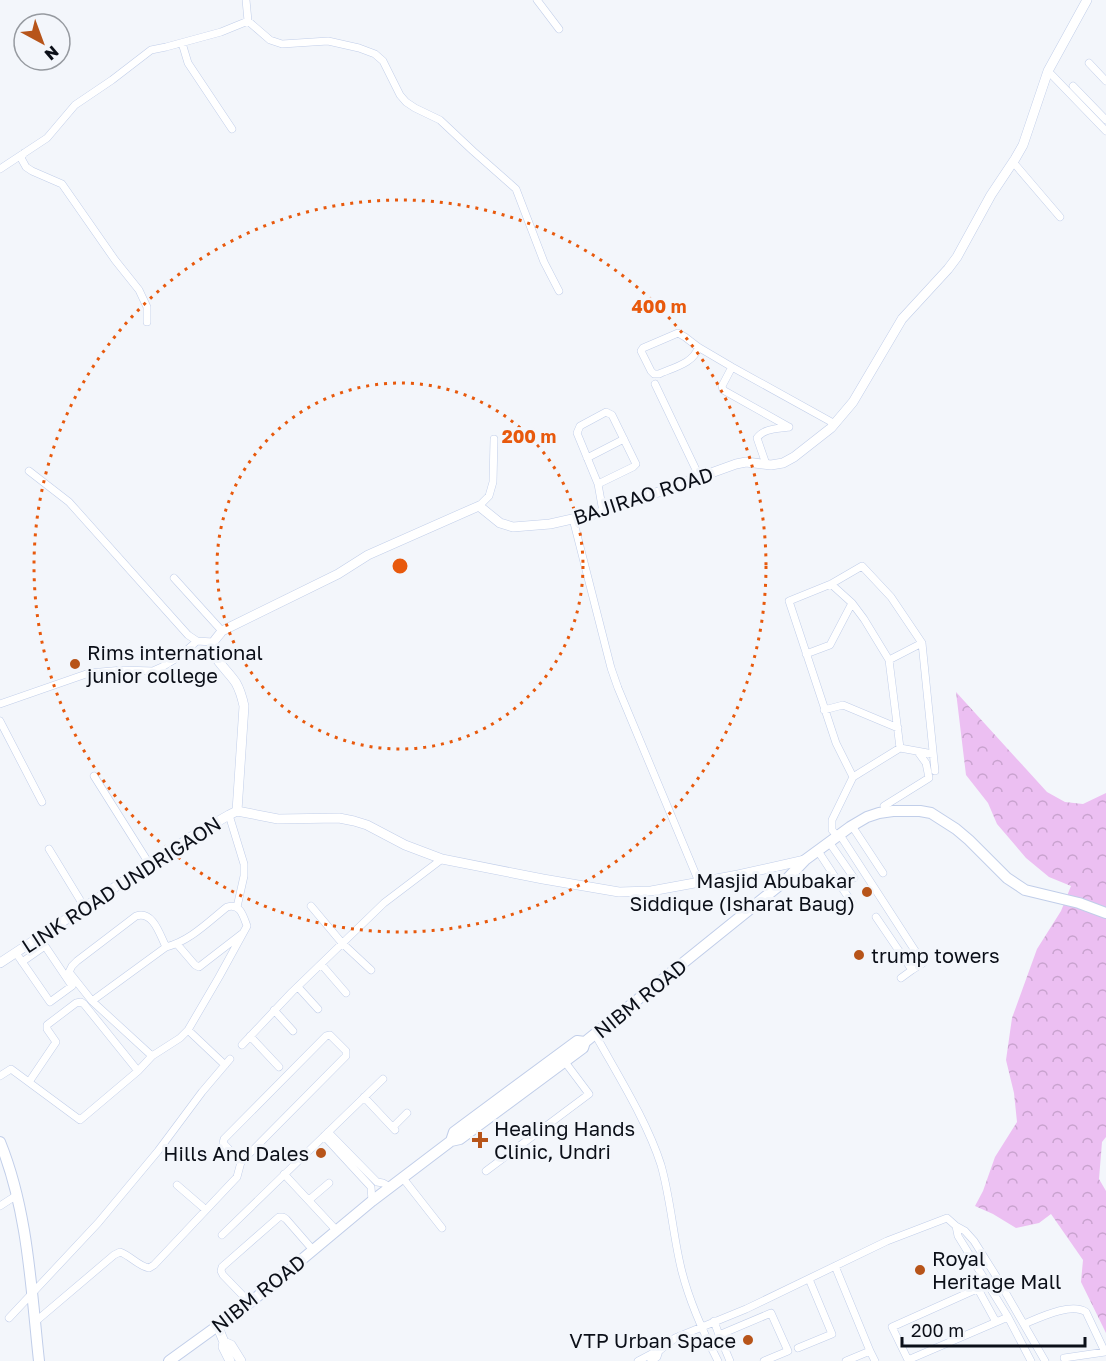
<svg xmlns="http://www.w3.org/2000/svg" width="1106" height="1361" viewBox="0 0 1106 1361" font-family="'Golos Text',sans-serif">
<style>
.forest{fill:url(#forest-crowns)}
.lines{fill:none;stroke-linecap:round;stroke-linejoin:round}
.minor-casing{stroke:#c1cee9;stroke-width:8}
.tertiary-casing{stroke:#c1cee9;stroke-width:10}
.secondary-casing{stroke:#c1cee9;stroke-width:12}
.minor{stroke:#fff;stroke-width:7}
.tertiary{stroke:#fff;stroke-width:9}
.secondary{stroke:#fff;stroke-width:10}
.ring{fill:none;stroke:#e8590c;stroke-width:3;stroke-dasharray:3 6}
.poi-dot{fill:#b75419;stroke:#f3f6fb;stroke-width:2}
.labels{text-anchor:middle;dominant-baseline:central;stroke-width:6;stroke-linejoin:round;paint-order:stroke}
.street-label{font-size:20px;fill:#0b0f18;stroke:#f3f6fb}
.poi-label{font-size:20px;fill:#0b0f18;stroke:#f3f6fb;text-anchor:start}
.centre{fill:#e8590c;stroke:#f3f6fb;stroke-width:3}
.ring-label{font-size:18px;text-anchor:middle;font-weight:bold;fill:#e8590c;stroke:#f3f6fb;stroke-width:6;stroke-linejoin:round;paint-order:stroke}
</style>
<defs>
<pattern id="forest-crowns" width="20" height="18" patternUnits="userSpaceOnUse" patternTransform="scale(1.5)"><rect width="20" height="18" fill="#ecbff2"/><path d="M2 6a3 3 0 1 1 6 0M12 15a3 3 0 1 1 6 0" fill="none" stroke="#c9a3cf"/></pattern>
</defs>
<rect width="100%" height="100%" fill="#f3f6fb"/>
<path class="forest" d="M956,692L1047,792L1065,802L1083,804L1106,793V1137L1102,1142L1099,1179L1106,1191V1333L1081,1282L1083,1260L1051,1214L1039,1223L1016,1228L993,1214L975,1206L983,1191L995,1157L1017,1122L1014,1093L1006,1060L1012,1018L1037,949L1061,911L1071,886L1049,877L1026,858L997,824L988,803L966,775Z"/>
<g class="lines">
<g class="minor-casing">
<path id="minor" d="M246,0L248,21
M537,0L559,29
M182,43L188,63L232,129
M1089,63L1106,81
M1048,71L1106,131
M1073,86L1106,120
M24,153L21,158L26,167L32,171L62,184L115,260L139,290L147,307V322
M1013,162L1060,217
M0,169L47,138L75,105L112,80L151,50L166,47L221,32L248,21L270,40L282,44L328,41L359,48L375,54L383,61L400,95L406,102L415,108L440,120L473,151L516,189L544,262L559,291
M698,347C695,363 672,368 659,374H654L651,371L641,351L643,348L678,333L685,337L698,347L732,367L835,424
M732,367L722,386L723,390L789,427
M655,384L699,476
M587,458L624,439
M766,464L757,438C764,428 778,429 789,427
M29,471L69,502L188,635L197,641L213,642
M598,484L577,433L580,426L606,412L612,415L636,464L633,467L598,484L603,512
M479,506L489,496L493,482L494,439
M573,519L611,668L618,688L699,882
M174,578L222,631
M831,584L852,603L864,619L889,660L900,748
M806,654L830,645L852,603
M889,660L922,643
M0,704L89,673L123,670L153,671L162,667L180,656L197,641
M824,710L843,705L898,728
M0,721L42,802
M94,776L150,865
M853,777L900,748L933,754
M884,806L929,778L926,763L918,752
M229,815L244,864V876L237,907
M852,826L883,873
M840,835L923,963L912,970
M837,836L832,830V820L853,777L836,743L789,601L831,584L862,566L891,597L922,643L935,771
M829,842L854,878
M49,849L85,908
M818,851L852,903
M311,906L342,943L371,970
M876,917L912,970L901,978
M177,944L195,965L199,967L243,933
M16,953L50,1002L72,986L45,946L22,962
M321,964L346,993
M298,987L318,1009
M92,1001L166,947C160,935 153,910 136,916L77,961L72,966L69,972L92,1001L152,1056
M274,1010L293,1031
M188,1030L225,1065
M595,1034C617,1074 647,1121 661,1165C671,1200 673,1237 682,1272C690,1303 703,1332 718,1361
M250,1036L279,1067
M242,1045L292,992L384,903L442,859
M0,1076L11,1069L80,1120L138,1071L152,1056L180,1038L188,1030L219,977L247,926C243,915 240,903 227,907C208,922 190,941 166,947
M29,1082L56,1042L47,1029V1025L76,1003L81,1002L84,1004L138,1071
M364,1097L395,1130
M393,1127L407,1113
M328,1132L377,1182L383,1183L390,1187
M324,1136L371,1187L372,1201
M486,1171L589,1094L565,1062
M284,1174L337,1231
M402,1177L442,1228
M177,1185L206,1210
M309,1200L329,1183
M0,1206L17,1195
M956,1226L965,1231L974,1241L996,1276L1045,1361
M222,1235L383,1079
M835,1266L870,1351L846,1361
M988,1284L892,1327L908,1360L1008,1317
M978,1289L996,1322
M250,1303L223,1275L221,1271L222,1267L279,1217H283L286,1219L313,1250
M9,1318L98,1223L158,1151L202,1092L230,1059
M714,1321L719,1335L771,1313L788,1351L764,1361
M35,1322L114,1255L120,1252C131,1256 138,1266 149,1268L154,1265L237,1177L241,1162L346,1056V1051L330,1035L326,1036L224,1139L223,1143L241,1162
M1024,1324C1039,1318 1071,1302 1086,1312L1105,1352L1064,1358
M719,1335L730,1361
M798,1348L832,1334L809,1279
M870,1351L875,1361
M638,1361L655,1352L659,1351
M651,1361L657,1357L659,1351L675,1338L746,1309L887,1241L947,1218L956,1226L958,1236L1008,1317L1031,1361"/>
</g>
<g class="tertiary-casing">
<path id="tertiary" d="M237,811L244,706C242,697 240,690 236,683C230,673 212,658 212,647C212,641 219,636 222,631L338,574L368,555L479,506L500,523L513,527L550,524L603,512L736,464L746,462L771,465L783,463L794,457L831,428L853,402L902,319L948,269L957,257L991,195L1015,159L1023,145L1048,71L1087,0
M0,963L194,835L229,815L237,811L278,819L339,818L354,821L367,825L405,845L442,859L543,879L619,892L651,891L738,875L805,860
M217,1325L224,1342L223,1347L230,1361
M224,1342L231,1345L241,1361"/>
</g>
<g class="secondary-casing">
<path id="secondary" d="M451,1141L460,1139L583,1048L585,1042
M0,1142C28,1211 31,1288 39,1361
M169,1361L252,1301L372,1201L451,1141L454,1132L577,1041L585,1042L786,880L805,860L850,827L867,817L879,813L893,811H920L931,813L956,829L969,840L1007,878L1025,890L1079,903L1106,913"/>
</g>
<use href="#minor" class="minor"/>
<use href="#tertiary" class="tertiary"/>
<use href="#secondary" class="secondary"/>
</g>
<g class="ring">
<circle cx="400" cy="566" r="183"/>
<circle cx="400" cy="566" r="366"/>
</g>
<g class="poi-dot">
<circle cx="75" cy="664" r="6"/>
<circle cx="867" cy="892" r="6"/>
<circle cx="859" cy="955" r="6"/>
<path d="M477 1131h6v6h6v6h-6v6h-6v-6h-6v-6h6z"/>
<circle cx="321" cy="1153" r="6"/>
<circle cx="920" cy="1270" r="6"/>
<circle cx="748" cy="1340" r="6"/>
</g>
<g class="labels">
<g class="street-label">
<text transform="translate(643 495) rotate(-18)">BAJIRAO ROAD</text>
<text transform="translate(121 884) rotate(-33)">LINK ROAD UNDRIGAON</text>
<text transform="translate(640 998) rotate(-39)">NIBM ROAD</text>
<text transform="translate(258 1293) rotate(-38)">NIBM ROAD</text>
</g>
<g class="poi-label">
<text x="87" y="652">Rims international<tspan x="87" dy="23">junior college</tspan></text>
<text x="855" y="880" text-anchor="end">Masjid Abubakar<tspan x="855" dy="23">Siddique (Isharat Baug)</tspan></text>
<text x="871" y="955">trump towers</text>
<text x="494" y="1128">Healing Hands<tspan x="494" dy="23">Clinic, Undri</tspan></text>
<text x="309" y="1153" text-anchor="end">Hills And Dales</text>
<text x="932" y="1258">Royal<tspan x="932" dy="23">Heritage Mall</tspan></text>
<text x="736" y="1340" text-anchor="end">VTP Urban Space</text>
</g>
</g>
<circle cx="400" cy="566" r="9" class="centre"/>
<g class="ring-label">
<text x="659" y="313">400 m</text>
<text x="529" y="443">200 m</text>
</g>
<g transform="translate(42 42) rotate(139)"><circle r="28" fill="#f3f6fb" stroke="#969aa0" stroke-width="1.5"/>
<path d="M0-4.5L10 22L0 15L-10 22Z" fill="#b75419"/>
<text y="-9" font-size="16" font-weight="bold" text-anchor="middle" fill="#0b0f18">N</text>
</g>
<path d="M902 1337v9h183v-9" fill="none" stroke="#0b0f18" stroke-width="3"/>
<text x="911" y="1337" font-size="18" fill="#0b0f18" stroke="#f3f6fb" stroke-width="4.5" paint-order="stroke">200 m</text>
</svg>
